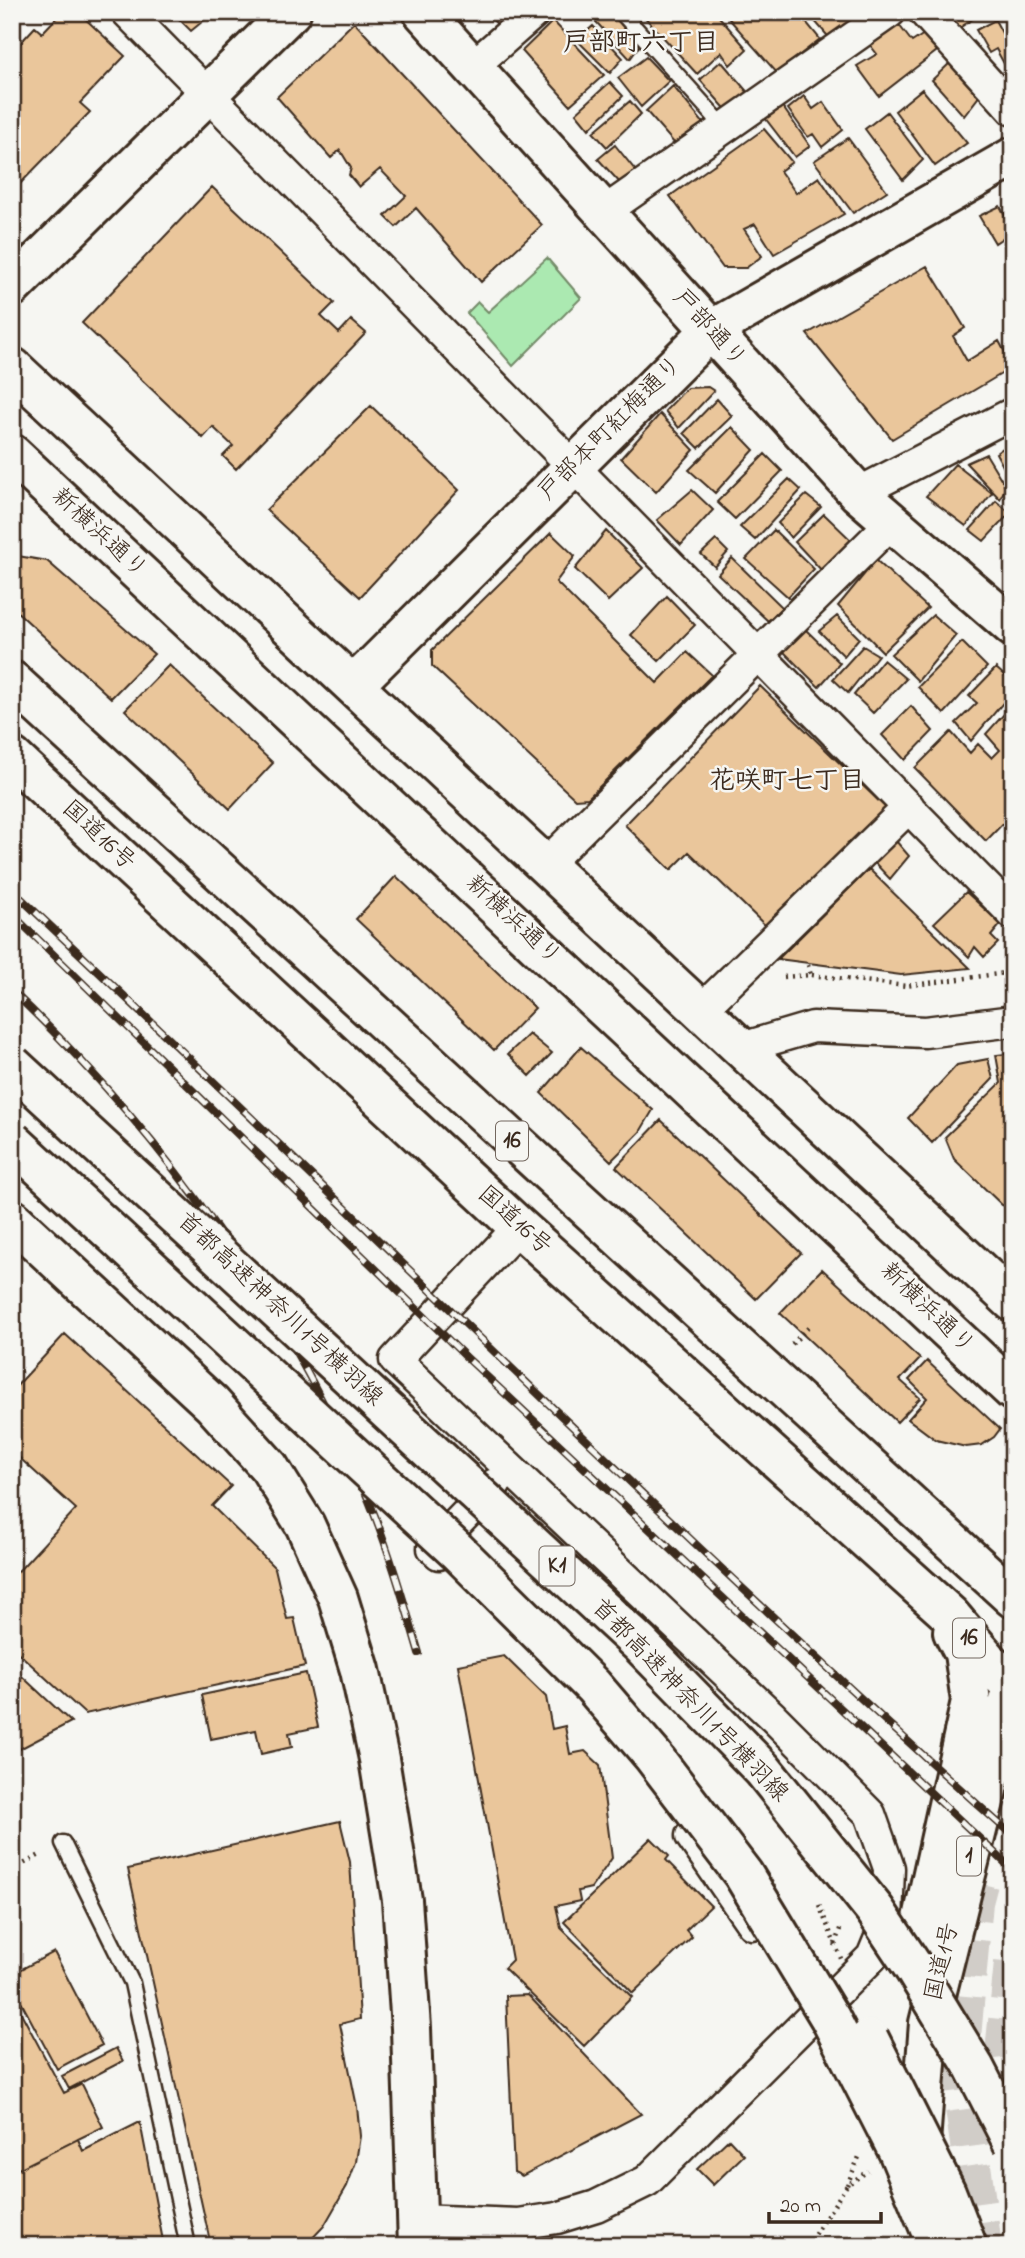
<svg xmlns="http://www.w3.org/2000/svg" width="1025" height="2258" viewBox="0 0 1025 2258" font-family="'Indie Flower','Klee One',sans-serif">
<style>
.green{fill:#abe9b1;stroke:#738a68;stroke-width:2}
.building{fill:#eac69b;stroke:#3b2a1e;stroke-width:2}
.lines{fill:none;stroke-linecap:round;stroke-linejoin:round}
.highway-tunnel{stroke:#d1cdc8;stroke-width:38;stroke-dasharray:38 19;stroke-linecap:butt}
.lane-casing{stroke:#3b2a1e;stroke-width:19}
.street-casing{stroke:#3b2a1e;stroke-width:35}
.secondary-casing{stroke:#3b2a1e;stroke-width:44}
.highway-casing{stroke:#3b2a1e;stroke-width:44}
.path{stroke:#3b2a1e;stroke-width:4.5;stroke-dasharray:2 5;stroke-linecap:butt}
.lane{stroke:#f6f6f2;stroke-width:14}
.street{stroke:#f6f6f2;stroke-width:30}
.secondary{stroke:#f6f6f2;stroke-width:38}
.highway{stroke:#f6f6f2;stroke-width:38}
.rail-casing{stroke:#3b2a1e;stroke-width:8}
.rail{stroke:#f6f6f2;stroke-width:5;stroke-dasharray:16;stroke-linecap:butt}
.highway-bridge-casing{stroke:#3b2a1e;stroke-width:44;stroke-linecap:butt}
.path-bridge{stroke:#3b2a1e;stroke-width:4.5;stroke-dasharray:2 5;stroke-linecap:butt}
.highway-bridge{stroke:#f6f6f2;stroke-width:38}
.labels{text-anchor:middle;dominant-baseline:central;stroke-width:5;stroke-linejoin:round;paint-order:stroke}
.shield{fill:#f6f6f2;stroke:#73675e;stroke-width:2}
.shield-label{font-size:23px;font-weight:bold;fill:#3b2a1e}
.street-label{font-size:24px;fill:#3b2a1e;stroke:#f6f6f2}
.neighbourhood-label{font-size:26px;font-weight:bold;fill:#3b2a1e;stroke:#f6f6f2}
</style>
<rect width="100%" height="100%" fill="#f6f6f2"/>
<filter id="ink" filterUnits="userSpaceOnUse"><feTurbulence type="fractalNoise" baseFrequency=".0143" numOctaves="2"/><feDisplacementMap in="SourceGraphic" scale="14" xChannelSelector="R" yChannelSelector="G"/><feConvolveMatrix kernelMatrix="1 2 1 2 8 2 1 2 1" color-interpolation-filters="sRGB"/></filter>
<g filter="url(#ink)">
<path class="green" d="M547,258L581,298L513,366L467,313L478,302L488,312Z"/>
<path class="building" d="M62,12H78L125,56L80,103L90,112L12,192V52L35,27L42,33Z
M172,12H214L191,31Z
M485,12H509L497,24Z
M587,12H610L640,45L630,59Z
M640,12H715L747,49L730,65L721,52L697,74Z
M723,12H798L820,39L777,73Z
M807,12H843L851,20L832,41Z
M938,12H983L955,31Z
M995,20L1008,44L1013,41V80L996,49L989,53L976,30Z
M553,21L604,75L570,105L522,51Z
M354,22L542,225L481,282L416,208L396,227L385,216L406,196L380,169L359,187L349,175L351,168L340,150L331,158L277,97Z
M899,25L912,42L924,34L937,51L879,96L857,66L877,54L870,45Z
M593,26L623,58L610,73L577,40Z
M12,32L22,42L12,52Z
M646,57L669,81L641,107L618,78Z
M721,61L750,95L730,114L700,80Z
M951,62L980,95L964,116L932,80Z
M610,82L623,96L589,129L576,113Z
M673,86L709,130L681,151L646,111Z
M922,89L967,143L935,166L895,111Z
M804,96L813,109L823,102L843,130L822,147L813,134L808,137L788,109Z
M630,101L641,114L607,147L593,132Z
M782,106L810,146L795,157L765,118Z
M887,112L923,160L903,180L865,129Z
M764,129L792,162L780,171L796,193L819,177L844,214L774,254L755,224L744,229L762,256L746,268H723L670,196Z
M848,138L887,191L853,213L814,161Z
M615,145L635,170L622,185L598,159Z
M212,187L334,303L321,316L339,333L351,320L366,333L236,469L223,456L233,446L213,427L203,438L82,323Z
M1000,206L1013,231L995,243L979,216Z
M927,266L965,328L953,336L967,361L999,341L1013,367L892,439L807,334Z
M708,387L714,391L679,428L665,411L687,388Z
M717,399L732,416L699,448L684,433Z
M371,406L459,490L360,597L266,510Z
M660,414L694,450L656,492L621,458Z
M732,427L754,450L715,493L689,470Z
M1013,441V485L996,453Z
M765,454L782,471L735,519L717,502Z
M986,454L1006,487L1000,499L966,463Z
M955,464L992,493L966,526L926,496Z
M789,479L801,490L755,540L740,527Z
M692,490L713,510L681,545L657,520Z
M806,495L821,507L791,538L778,523Z
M996,501L1010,513L984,541L970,530Z
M824,514L854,543L824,573L795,542Z
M774,530L814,569L788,597L746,559Z
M606,531L643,568L608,601L575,569Z
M551,533L575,556L556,582L657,683L687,652L712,675L588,798L575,799L432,666V650Z
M716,540L728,552L715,567L701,554Z
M12,555L47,561L154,654L111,698L12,607Z
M732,558L782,607L768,621L718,574Z
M876,560L928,608L883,652L838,606Z
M667,596L695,625L659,661L631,635Z
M933,615L956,635L918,681L891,654Z
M837,616L859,638L844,656L819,631Z
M804,628L840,663L819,687L783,651Z
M962,642L987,667L944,714L918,687Z
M863,646L878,655L848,693L833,679Z
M883,660L906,679L873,713L854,695Z
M169,665L273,763L230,809L125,710Z
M996,668L1013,683V691L971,741L956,723L977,703L969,696Z
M760,686L888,810L770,930L689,852L671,870L625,825Z
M1013,704V768L1008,775L1013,779V813L986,841L915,768L951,732L970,753L978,744L992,758L1000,750L986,734Z
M911,706L933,731L905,760L882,735Z
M896,841L909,856L890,879L873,861Z
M869,869L970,968L901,975L778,959Z
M396,876L535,1008L494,1050L356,919Z
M966,892L1001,924L991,936L998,943L984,957L975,947L969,957L934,923Z
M529,1034L552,1053L530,1076L508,1054Z
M581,1047L653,1110L640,1132L611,1161L541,1093Z
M1013,1053V1208L1002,1205L954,1159L945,1137L1001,1083L996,1055Z
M988,1059L993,1079L932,1143L908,1118L957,1065Z
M661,1120L801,1253L756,1299L616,1167Z
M822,1269L920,1359L900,1380L920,1398L897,1422L780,1313Z
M65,1334L231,1486L212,1506L275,1568L287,1619L294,1618L305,1666L85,1714L12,1647V1578L76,1509L12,1451V1391Z
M927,1361L1000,1429L994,1437L982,1445L966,1447L936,1440L908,1419L927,1398L909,1380Z
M504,1656L546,1697L552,1729L565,1726L570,1754L585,1751L600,1765L612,1858L591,1888L578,1891L580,1901L556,1906L561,1928L632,1997L584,2046L504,1968L512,1960L458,1665Z
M12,1667L71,1722L12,1753Z
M12,1667L71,1722L12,1753Z
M306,1673L318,1727L289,1733L292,1747L261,1754L256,1730L211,1739L202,1695Z
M340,1821L350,1862L360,2019L340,2024L357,2107L360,2136L356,2162L347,2186L324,2226L305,2246H211L128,1869Z
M651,1838L669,1856L666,1860L711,1906L686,1930L692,1937L633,1993L564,1922Z
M54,1952L102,2045L57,2069L12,1985V1974Z
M528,1995L641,2114L522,2176L514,2172L506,1996Z
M12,1996L64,2093L82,2084L103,2127L78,2139L83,2151L140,2122L164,2246H12Z
M116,2048L123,2061L69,2089L62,2076Z
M140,2122L164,2246H12V2172L78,2139L83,2151Z
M729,2139L744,2155L713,2185L697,2169Z"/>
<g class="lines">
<path class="highway-tunnel" d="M979,1883L974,1902L959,2071L983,2246
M1013,1963L1005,2042L1013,2111"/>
<g class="lane-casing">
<path id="lane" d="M621,12L725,128
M63,1843L132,1983L188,2246"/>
</g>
<g class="street-casing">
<path id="street" d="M127,12L1013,914
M924,12L1013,110
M472,67L535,12
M604,212L890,12
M858,493L1013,413
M546,864L891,523
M702,1009L909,807
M742,1048L813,1027L925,1032L1013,1021
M439,1554L433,1548L495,1484
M691,1836L752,1924
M417,2220L518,2224L557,2218L596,2206L647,2181L872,1957L887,1921L889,1868L870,1814L773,1717L395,1360L519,1227"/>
</g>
<g class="secondary-casing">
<path id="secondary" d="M423,12L858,493L1013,627
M12,287L291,12
M12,367L1013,1302
M12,454L1013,1391
M354,685L711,330L1013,157
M12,1219L212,1404L269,1467L305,1525L338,1598L360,1670L379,1759L402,1900L411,2028L418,2246"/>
</g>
<g class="highway-casing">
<path id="highway" d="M12,681L1013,1598
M12,757L519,1227L950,1615L1012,1688
M925,1983L922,1923L971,1701L964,1653L953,1632
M919,2156L929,2023L1013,1685"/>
</g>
<path class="path" d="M808,965L811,975
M784,977L811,975L906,986L1013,972
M792,1344L811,1325
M12,1870L40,1855
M835,1944L841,1926
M847,2185L859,2157"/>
<use href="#lane" class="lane"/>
<use href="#street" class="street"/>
<use href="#secondary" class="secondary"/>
<use href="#highway" class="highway"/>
<g class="rail-casing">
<path id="rail" d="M12,890C347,1204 670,1531 1013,1836
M12,914L465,1356L1013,1870
M12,991C163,1134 289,1310 369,1501C389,1550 404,1602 419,1653"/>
</g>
<use href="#rail" class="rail"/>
<g class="highway-bridge-casing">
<path id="highway-bridge" d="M12,1065L640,1644L763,1770L875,1910L915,1970L974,2067L1013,2143
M12,1141L457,1551L593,1686L653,1756L743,1874L830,2018L898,2151L937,2246
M869,2039L946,2192L967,2246"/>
</g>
<path class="path-bridge" d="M819,1905L842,1961
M807,2246L847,2185L868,2171"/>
<use href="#highway-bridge" class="highway-bridge"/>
</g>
</g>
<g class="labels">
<g class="shield">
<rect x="496" y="1121.5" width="32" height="39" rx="5"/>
<rect x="539.5" y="1546.5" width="35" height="39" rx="5"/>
<rect x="953" y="1618.5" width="32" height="39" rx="5"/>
<rect x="957" y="1836.5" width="24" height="39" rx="5"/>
</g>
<g class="shield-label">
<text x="512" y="1141">16</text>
<text x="557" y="1566">K1</text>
<text x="969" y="1638">16</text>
<text x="969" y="1856">1</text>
</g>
<g class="street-label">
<text transform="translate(709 329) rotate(48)">戸部通り</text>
<text transform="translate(611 429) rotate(-45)">戸部本町紅梅通り</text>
<text transform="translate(99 534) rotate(43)">新横浜通り</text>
<text transform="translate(98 836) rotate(43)">国道16号</text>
<text transform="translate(513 921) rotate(43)">新横浜通り</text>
<text transform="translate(514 1221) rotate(42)">国道16号</text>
<text transform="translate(927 1309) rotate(44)">新横浜通り</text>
<text transform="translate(279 1310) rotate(43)">首都高速神奈川1号横羽線</text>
<text transform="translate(689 1701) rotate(46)">首都高速神奈川1号横羽線</text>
<text transform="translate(943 1962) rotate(-77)">国道1号</text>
</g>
<g class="neighbourhood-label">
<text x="641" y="44">戸部町六丁目</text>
<text x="787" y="782">花咲町七丁目</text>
</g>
</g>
<rect width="1025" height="2258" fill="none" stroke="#f6f6f2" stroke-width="42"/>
<rect x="21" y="21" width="983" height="2216" fill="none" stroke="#3b2a1e" stroke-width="2.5" filter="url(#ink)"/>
<path d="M769 2212v10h112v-10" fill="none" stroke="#3b2a1e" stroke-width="3.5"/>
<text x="780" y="2212" font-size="21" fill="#3b2a1e" stroke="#f6f6f2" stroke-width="5" paint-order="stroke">20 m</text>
</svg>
